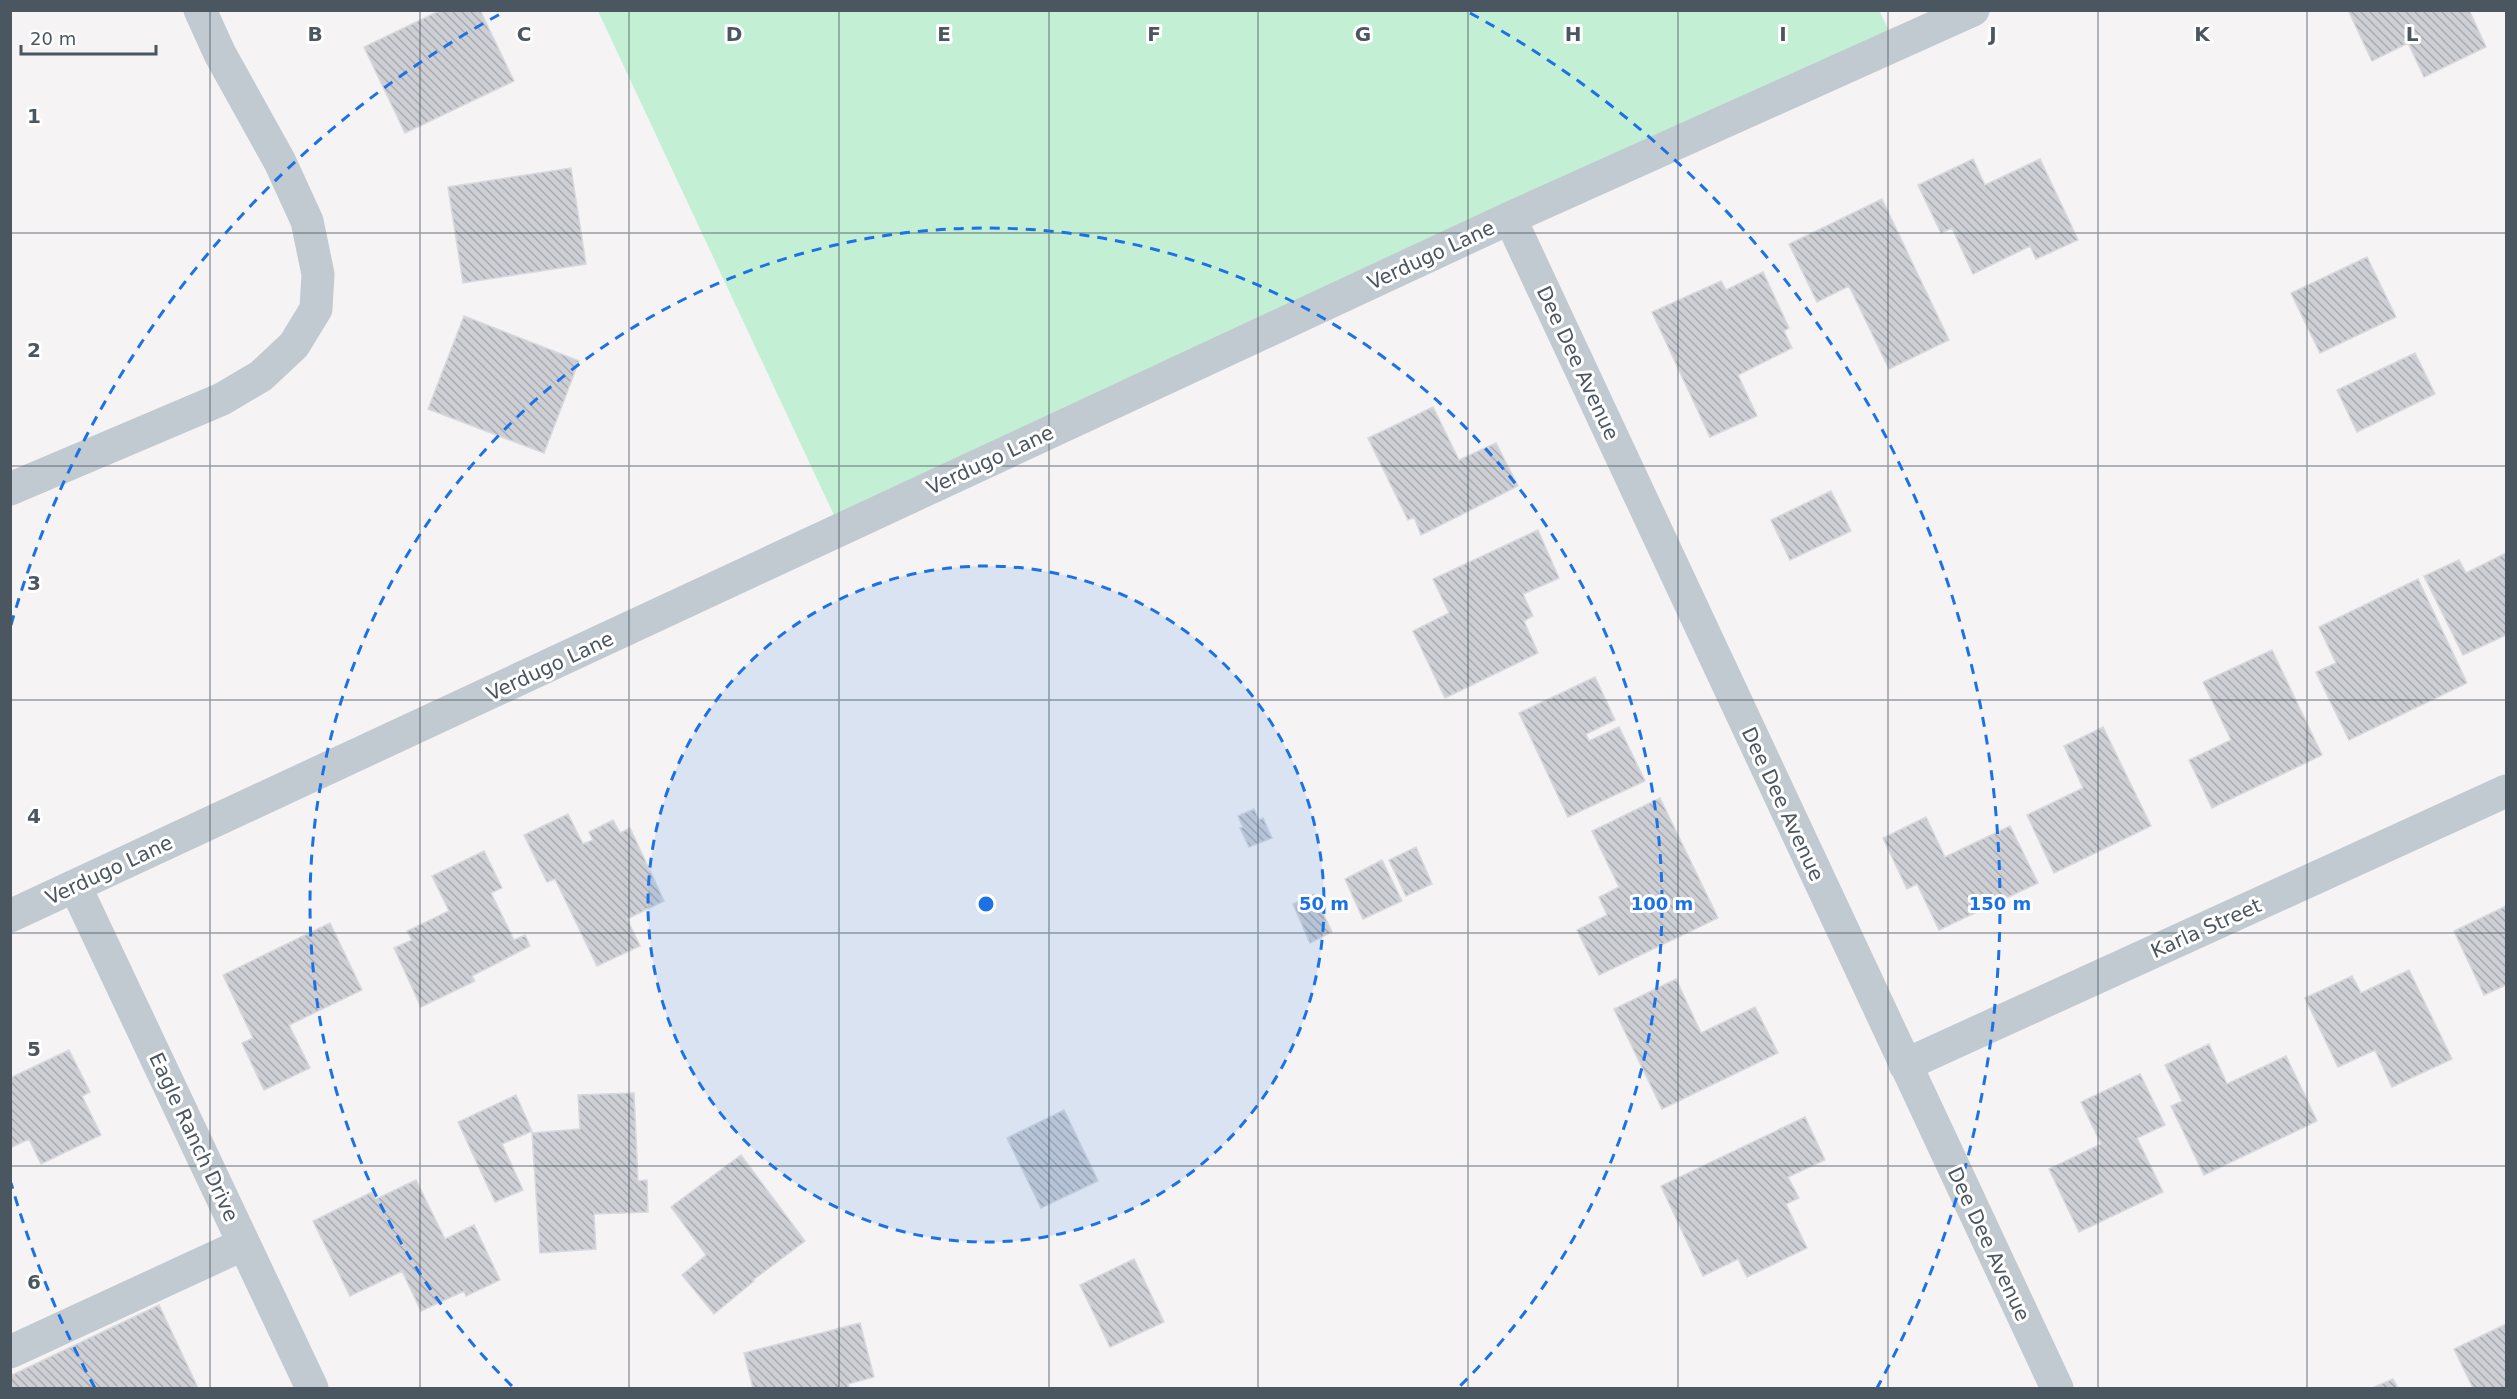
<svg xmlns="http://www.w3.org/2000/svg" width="2517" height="1399" viewBox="0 0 2517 1399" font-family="'DejaVu Sans',sans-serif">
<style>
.green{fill:#c3f0d5}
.building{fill:url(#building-back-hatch);stroke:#d7d9de;stroke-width:1.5}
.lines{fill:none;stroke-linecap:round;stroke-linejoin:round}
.minor{stroke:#c1cad1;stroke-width:33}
.grid{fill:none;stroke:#4a5660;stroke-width:1.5;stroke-opacity:0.55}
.ring{fill:none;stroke:#1c72e5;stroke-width:3;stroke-dasharray:10 8}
.labels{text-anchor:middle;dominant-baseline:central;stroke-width:6;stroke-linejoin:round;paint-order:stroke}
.street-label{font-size:20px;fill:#4a5660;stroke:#fff}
.grid-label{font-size:20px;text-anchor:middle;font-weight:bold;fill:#4a5660;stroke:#fff;stroke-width:6;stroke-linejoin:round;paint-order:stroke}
.centre{fill:#1c72e5;stroke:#fff;stroke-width:3}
.ring-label{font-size:18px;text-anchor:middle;font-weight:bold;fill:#1c72e5;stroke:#fff;stroke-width:6;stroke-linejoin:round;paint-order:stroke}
</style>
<defs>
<pattern id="building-back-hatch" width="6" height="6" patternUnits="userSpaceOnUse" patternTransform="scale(1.5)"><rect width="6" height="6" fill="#cdcfd5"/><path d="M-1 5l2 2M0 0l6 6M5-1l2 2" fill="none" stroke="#a8abb0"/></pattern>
</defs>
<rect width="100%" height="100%" fill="#f5f3f3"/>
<path class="green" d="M1879,10L1892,37L840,528L598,11Z"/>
<path class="building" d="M441,10H480L514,81L405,133L364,47Z
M2348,10H2469L2486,47L2424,77L2408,43L2372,61Z
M1973,159L1985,185L2040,159L2078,240L2036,259L2030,246L1973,274L1952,228L1941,233L1918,185Z
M571,168L586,264L463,283L448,187Z
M1882,199L1949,340L1889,369L1849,286L1817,302L1789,244Z
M2367,257L2396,317L2320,353L2291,293Z
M1763,272L1789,328L1784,331L1792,348L1738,375L1757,416L1710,437L1652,312L1721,281L1726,290Z
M464,316L579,361L544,453L428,409Z
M2415,353L2435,394L2357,432L2337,390Z
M1433,407L1459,460L1496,443L1518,486L1421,535L1414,517L1408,520L1368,438Z
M1831,491L1851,531L1790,560L1771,520Z
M1538,530L1559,578L1523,594L1533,616L1524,621L1538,653L1445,698L1413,631L1449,613L1433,579Z
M2506,553V635L2463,655L2424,576L2459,560L2466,573Z
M2418,579L2467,683L2349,740L2316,672L2336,663L2319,627Z
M2272,650L2322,755L2212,808L2189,760L2231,740L2203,682Z
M1595,677L1615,720L1586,734L1589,741L1619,727L1645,781L1568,817L1519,713Z
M2103,727L2151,826L2054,873L2027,815L2083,788L2064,746Z
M1660,798L1718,918L1599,975L1577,930L1607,915L1599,897L1619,887L1592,831Z
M1254,809L1259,820L1263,818L1272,838L1249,847L1240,828L1243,827L1238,816Z
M568,814L583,844L593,840L589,832L613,820L620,833L630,828L664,901L627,919L640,946L597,966L555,879L547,882L524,835Z
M1926,817L1945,857L2010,826L2038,883L1939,930L1917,884L1907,889L1883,838Z
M1416,847L1432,884L1406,896L1389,860Z
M484,851L502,888L491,893L514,940L525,935L530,946L472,976L475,981L421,1007L394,948L412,940L407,931L449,911L432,876Z
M1382,860L1402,901L1363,919L1345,879Z
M1314,894L1332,932L1310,943L1293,904Z
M2506,906V985L2484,995L2454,931Z
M330,923L362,990L289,1025L310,1068L264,1090L242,1043L253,1038L223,975Z
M2409,970L2452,1059L2392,1087L2375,1050L2338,1067L2305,998L2352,976L2361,993Z
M1676,979L1701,1033L1755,1007L1778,1053L1662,1109L1614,1009Z
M2209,1044L2227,1084L2286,1056L2317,1121L2204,1175L2171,1106L2182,1101L2165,1065Z
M69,1050L90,1092L82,1096L101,1135L41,1164L29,1139L10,1148V1078Z
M2140,1074L2165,1125L2137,1138L2163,1192L2079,1232L2049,1169L2101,1144L2081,1102Z
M634,1093L638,1181L647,1180L648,1212L594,1214L596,1249L540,1253L532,1133L580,1129L578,1095Z
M516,1095L532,1131L502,1144L523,1190L495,1202L458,1122Z
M1064,1110L1098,1181L1041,1208L1007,1138Z
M1805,1117L1825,1160L1788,1177L1799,1198L1786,1204L1807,1248L1747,1277L1738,1259L1703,1276L1661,1186Z
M741,1155L805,1241L753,1280L754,1281L714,1314L682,1275L706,1255L671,1207Z
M416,1180L445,1239L474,1225L500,1280L466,1296L464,1291L421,1311L402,1271L350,1296L313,1221L372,1192L376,1199Z
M1134,1259L1164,1322L1110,1347L1080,1285Z
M159,1305L198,1388H119V1387L114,1388H11L10,1376Z
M860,1323L874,1377L848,1384L849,1388H753L744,1353Z
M2506,1324V1388H2473L2454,1349Z
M2393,1379L2398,1388H2372Z"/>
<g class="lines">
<path class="minor" d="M1510,218L2057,1388
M10,489L222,399L261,376L294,345L316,309L318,274L307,221L280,162L220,54L200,10
M75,886L312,1388
M10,916L1510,218L1973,10
M1905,1065L2506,791
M10,1352L244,1244"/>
</g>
<path class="grid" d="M210,10V1388M420,10V1388M629,10V1388M839,10V1388M1049,10V1388M1258,10V1388M1468,10V1388M1678,10V1388M1888,10V1388M2098,10V1388M2307,10V1388M10,233H2506M10,466H2506M10,700H2506M10,933H2506M10,1166H2506"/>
<circle cx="986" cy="904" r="338" fill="#1c72e5" fill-opacity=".12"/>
<g class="ring">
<circle cx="986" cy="904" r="338"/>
<path d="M512 1386A676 676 0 1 1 1460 1386"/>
<path d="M95 1388A1014 1014 0 0 1 11 1183M11 625A1014 1014 0 0 1 502 13M1470 13A1014 1014 0 0 1 1877 1388"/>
</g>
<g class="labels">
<g class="street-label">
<text transform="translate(1431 255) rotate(-25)">Verdugo Lane</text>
<text transform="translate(1578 363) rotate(65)">Dee Dee Avenue</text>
<text transform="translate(990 460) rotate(-25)">Verdugo Lane</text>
<text transform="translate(550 666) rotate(-25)">Verdugo Lane</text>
<text transform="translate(1783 804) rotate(65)">Dee Dee Avenue</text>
<text transform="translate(109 870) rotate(-25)">Verdugo Lane</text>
<text transform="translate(2206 928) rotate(-24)">Karla Street</text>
<text transform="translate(194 1137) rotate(65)">Eagle Ranch Drive</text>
<text transform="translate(1989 1244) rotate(65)">Dee Dee Avenue</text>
</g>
</g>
<g class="grid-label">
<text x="315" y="41">B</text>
<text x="524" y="41">C</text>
<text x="734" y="41">D</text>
<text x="944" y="41">E</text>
<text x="1154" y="41">F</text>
<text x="1363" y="41">G</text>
<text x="1573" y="41">H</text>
<text x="1783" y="41">I</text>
<text x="1993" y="41">J</text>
<text x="2202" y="41">K</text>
<text x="2412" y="41">L</text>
<text x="34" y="123">1</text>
<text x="34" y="357">2</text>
<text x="34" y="590">3</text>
<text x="34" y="823">4</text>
<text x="34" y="1056">5</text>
<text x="34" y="1289">6</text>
</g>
<circle cx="986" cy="904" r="9" class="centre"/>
<g class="ring-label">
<text x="1324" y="910">50 m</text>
<text x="1662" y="910">100 m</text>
<text x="2000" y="910">150 m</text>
</g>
<rect width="2517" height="1399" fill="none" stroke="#4a5660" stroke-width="24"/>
<path d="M21 45v9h135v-9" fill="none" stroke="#4a5660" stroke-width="3"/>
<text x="30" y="45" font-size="18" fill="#4a5660" stroke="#ffffff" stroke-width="4.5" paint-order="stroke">20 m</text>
</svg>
